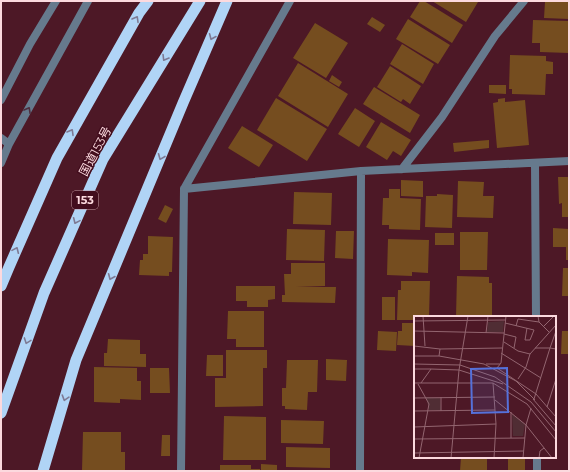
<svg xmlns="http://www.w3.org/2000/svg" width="570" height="472" viewBox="0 0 570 472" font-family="Montserrat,'Noto Sans JP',sans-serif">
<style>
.building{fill:#754d1f}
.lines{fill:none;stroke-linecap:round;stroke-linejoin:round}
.minor{stroke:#667a8d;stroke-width:8}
.trunk{stroke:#b0d4f6;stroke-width:11}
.oneway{stroke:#7e7a94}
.oneway2{stroke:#4d2e3f}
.labels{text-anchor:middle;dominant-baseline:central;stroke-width:3;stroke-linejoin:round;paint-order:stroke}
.shield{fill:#420d1d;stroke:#c49ca4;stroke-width:1}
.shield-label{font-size:11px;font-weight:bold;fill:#fcd9de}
.street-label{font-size:12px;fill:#fcd9de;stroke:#420d1d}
.inset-road{fill:none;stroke:#936570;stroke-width:1}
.view{fill:#5571da;fill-opacity:0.15;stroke:#5571da;stroke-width:2}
.inset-edge{fill:none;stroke:#fcd9de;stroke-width:2}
</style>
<rect width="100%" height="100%" fill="#4d1826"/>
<path class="building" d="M420,1H424L463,25L452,43L410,17Z
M432,1H476L478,2L466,22Z
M552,1H569V19L544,18L545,2H552Z
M372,17L385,25L380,32L367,24Z
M408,19L450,45L438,64L396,39Z
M533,20L569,21V53L540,52V43H532Z
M315,23L348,43L326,78L293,58Z
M402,44L434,64L423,84L390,64Z
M510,55L546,56V61L553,62V74H546L545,95L512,94V89H509Z
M298,63L348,94L328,127L278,96Z
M390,66L421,86L410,104L403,99L401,102L377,87Z
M332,75L342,82L339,87L329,81Z
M489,85H506V94L489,93Z
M374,87L420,115L410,133L363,104Z
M276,98L327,129L307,161L257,130Z
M505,98V102L525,100L529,145L497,148L493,103L498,102V99Z
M355,108L375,121L359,147L338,134Z
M381,122L411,140L401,156L393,151L387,160L366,147Z
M242,126L273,145L259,167L228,148Z
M489,140V148L454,152L453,143Z
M558,177H569V217H562V203L559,204Z
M401,180L423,181V197L401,196Z
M458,181L484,182L483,196H494L493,218L457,217Z
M389,189H400V198L421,199L420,230L389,229V225H382L383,198H389Z
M294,192L332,193L331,225L293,224Z
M437,194L453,195L452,228L425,227L426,196H437Z
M165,205L173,209L166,223L158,219Z
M553,228L569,229V260H566V247H553Z
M287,229L325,230L324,261L286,260Z
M336,231H354L353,259L335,258Z
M460,232H488L487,270H460Z
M435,233H454V245H435Z
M148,236L173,237L172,272H169V276L139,275L140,260H143V254H148Z
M388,239L429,240L428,273L412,272V276L387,275Z
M291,263H325V286L296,287H336L335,303L282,302V295H285L284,274H291Z
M563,268H569V296H562Z
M457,276L489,277V283H492V317H456Z
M401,281H430L429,317H415V320H397L398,290H401Z
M236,286H275V299L268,300V307H247V301H236Z
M382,297H395V320H382Z
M228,311H264V347H236V339H227Z
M402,323H415V346L397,345L398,331H402Z
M378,331L397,332L396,351L377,350Z
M562,331H569V354H561Z
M108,339L140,340V354H146V367L104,366V353H107Z
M226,350H267V368H263V406L215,407V378H226Z
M207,355H223V376H206Z
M326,359L347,360L346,381L326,380Z
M287,360H318L317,392H308L307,410L285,409V406H282V388H286Z
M94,367L137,368V381H141V400L120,399V403L94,402Z
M150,368H169L170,393H150Z
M224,416L266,417V460H223Z
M281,420L324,421L323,444L281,443Z
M83,432H121V452H125V471H82Z
M162,435H170V456H161Z
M286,447L330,448V468L286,467Z
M461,457H487V471H460Z
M508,457H525V471H508Z
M261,464L277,465V471H261Z
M220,465H251V469H260V471H220Z"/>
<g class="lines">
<path class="minor" d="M1,100L30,44L56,1
M1,138L9,144
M1,163L9,144L88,1
M535,163L536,317
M402,169L442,117L495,36L524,1
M184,189L361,171L569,161
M537,457V471
M181,471L184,189L290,1
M360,471L361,171"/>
<path class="trunk" d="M1,286L9,267L57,158L139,13L148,1
M1,413L44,293L103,159L200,1
M43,471L76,360L183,103L227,1"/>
</g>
<defs><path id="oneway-chevron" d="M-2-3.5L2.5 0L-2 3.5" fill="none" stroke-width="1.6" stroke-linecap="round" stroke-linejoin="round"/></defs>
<g class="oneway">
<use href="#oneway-chevron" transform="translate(136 19) rotate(-60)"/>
<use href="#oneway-chevron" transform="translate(212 37) rotate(113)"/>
<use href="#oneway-chevron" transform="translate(165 58) rotate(121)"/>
<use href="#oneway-chevron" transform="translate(71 132) rotate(-60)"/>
<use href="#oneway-chevron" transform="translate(161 157) rotate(112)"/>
<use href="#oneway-chevron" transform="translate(76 221) rotate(114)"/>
<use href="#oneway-chevron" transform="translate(16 250) rotate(-66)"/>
<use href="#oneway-chevron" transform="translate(111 277) rotate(113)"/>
<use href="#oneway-chevron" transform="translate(27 341) rotate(110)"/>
<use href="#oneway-chevron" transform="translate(65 398) rotate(107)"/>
</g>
<use class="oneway2" href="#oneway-chevron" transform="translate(28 110) rotate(-61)"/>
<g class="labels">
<rect class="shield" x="72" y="191" width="26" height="18" rx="3"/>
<g class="shield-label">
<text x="85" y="200">153</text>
</g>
<g class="street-label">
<text transform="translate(95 151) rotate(-62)">国道153号</text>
</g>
</g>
<g transform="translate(414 316)">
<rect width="142" height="142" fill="#4d1826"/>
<path d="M90,5L89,16H73L74,6ZM12,81L26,82L27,94H15ZM98,98L111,108L109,120H99Z" fill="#502d34"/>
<path class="inset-road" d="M9,0L11,30M124,0L125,6L135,16M0,5L91,4M91,7L120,14L116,24H111L113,12M102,10L104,3L125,6M129,11L140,0M0,15L90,17M72,17L74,0M90,18L102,21L100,32M90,26L104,35L116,38M0,30L26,33M121,32H136L142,15M87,37L127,62M0,40H25L70,48L102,65L121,84M25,40L26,33L88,32M0,48L46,49L81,61L117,86L142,116M72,48H86M83,52L122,78L142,101M83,52L87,47L92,0M0,53H17M45,54L89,68M104,63L112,51L116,38L142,9M0,67H79L113,88L142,124M7,67L17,53L45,54M79,67L82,108L80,142M4,68L15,88L5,142M27,81V95M0,82L81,81M119,83L142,110M120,83L136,32L142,33M81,84L112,109L138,142M133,91L142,63M0,95L81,94M97,96V122M0,111L82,108M0,123L111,122M0,137L110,135M37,142L45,54L54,0M109,142L112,109L117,92M125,142L126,135L130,132"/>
<path class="view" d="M93,52L94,96L58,97L57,53Z"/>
<rect width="142" height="142" class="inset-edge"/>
</g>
<rect width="570" height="472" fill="none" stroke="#fcd9de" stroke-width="4"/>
</svg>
